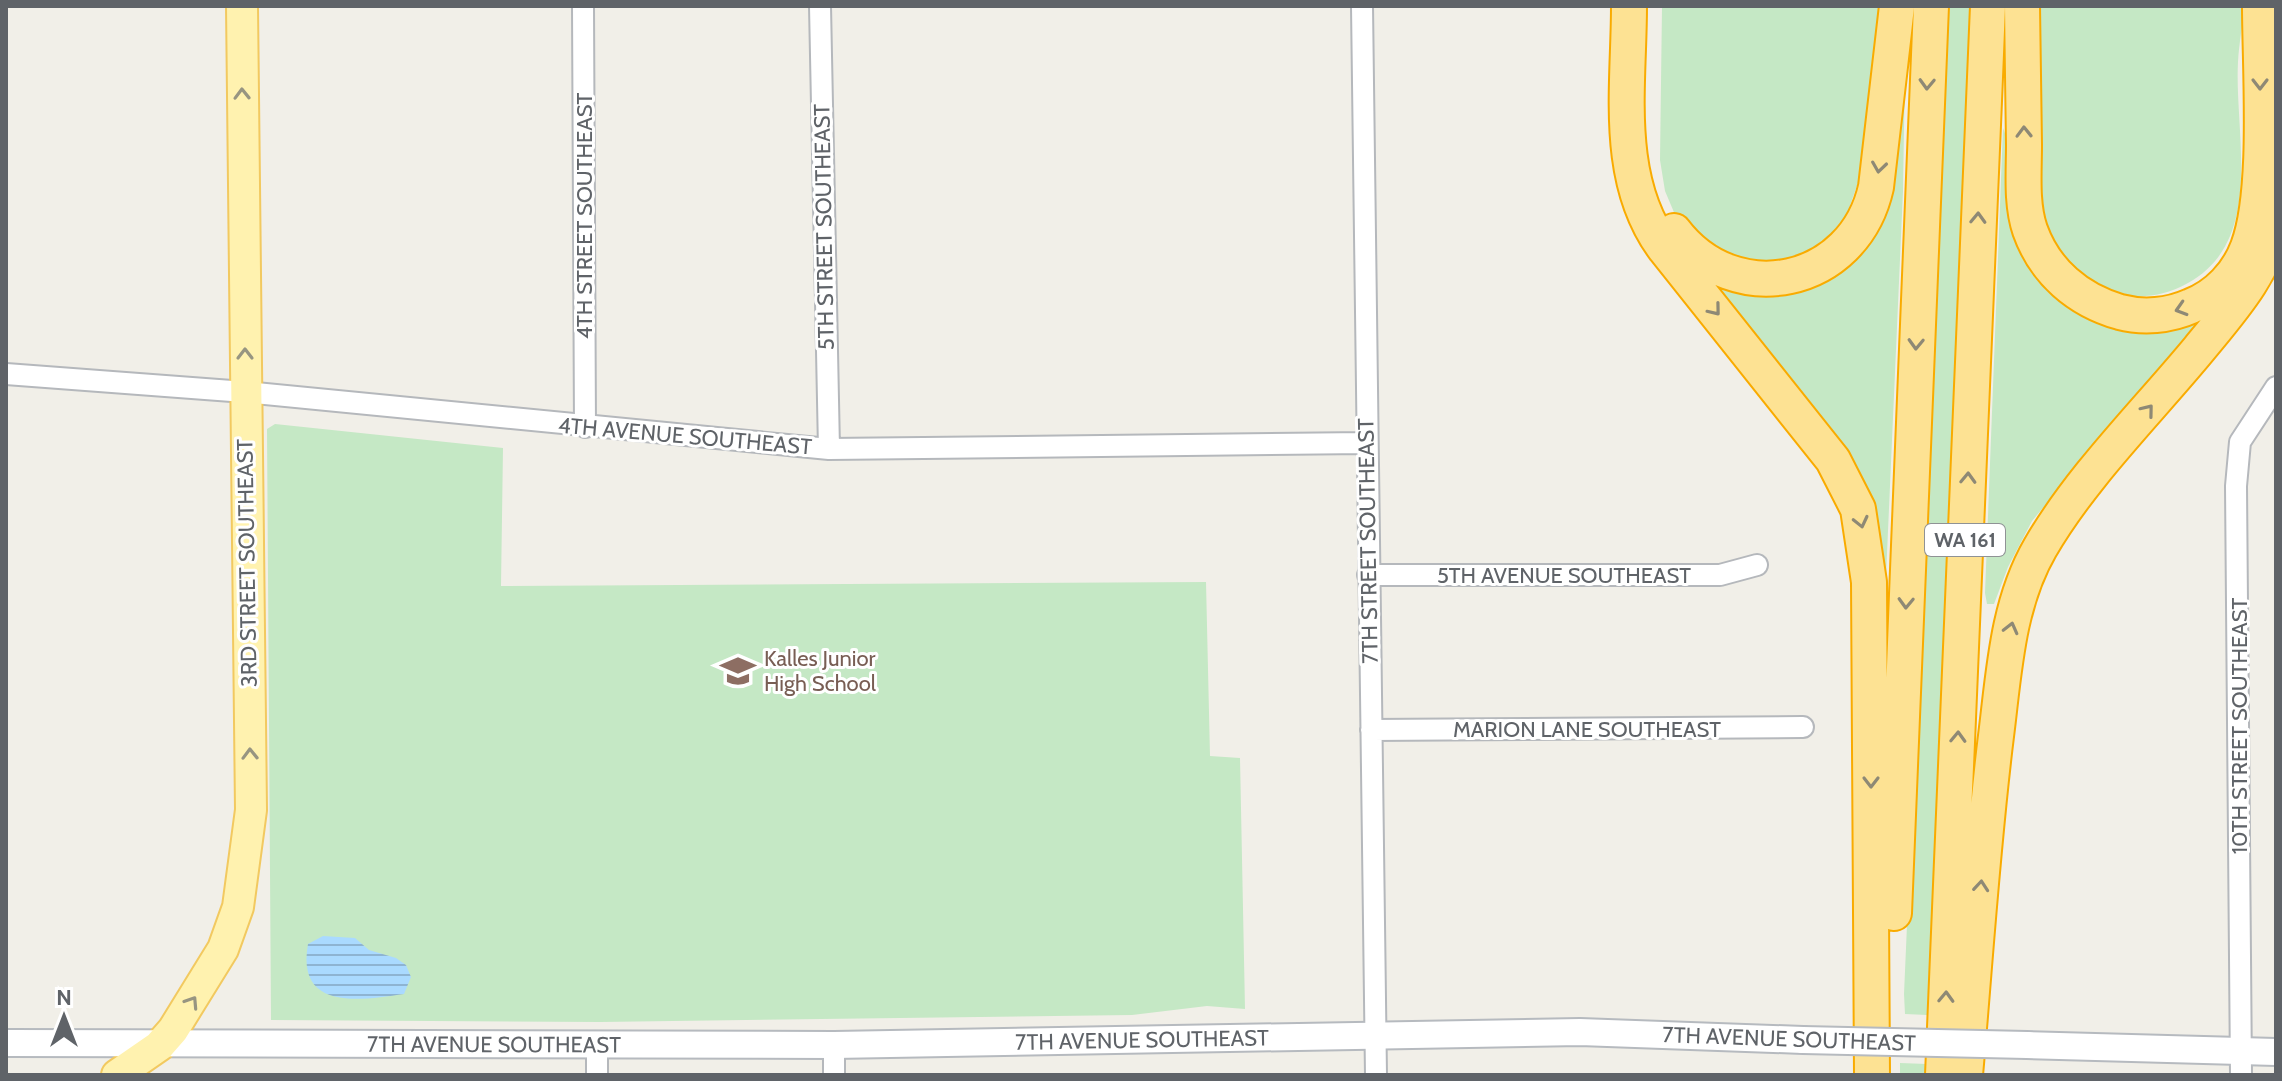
<svg xmlns="http://www.w3.org/2000/svg" width="2282" height="1081" viewBox="0 0 2282 1081" font-family="Cabin,sans-serif">
<style>
.grass{fill:#c5e8c5}
.water{fill:url(#water-rules)}
.lines{fill:none;stroke-linecap:round;stroke-linejoin:round}
.street-casing{stroke:#b5b8bc;stroke-width:24}
.secondary-casing{stroke:#b6babf;stroke-width:30}
.primary-casing{stroke:#f2c960;stroke-width:34}
.highway-casing{stroke:#f9ab00;stroke-width:38}
.street{stroke:#fff;stroke-width:20}
.secondary{stroke:#fff;stroke-width:26}
.primary{stroke:#fff2af;stroke-width:30}
.highway{stroke:#fde293;stroke-width:34}
.secondary-bridge-casing{stroke:#b6babf;stroke-width:30;stroke-linecap:butt}
.secondary-bridge{stroke:#fff;stroke-width:26}
.oneway{stroke:#8e8975}
.oneway2{stroke:#979581}
.labels{text-anchor:middle;dominant-baseline:central;stroke-width:6;stroke-linejoin:round;paint-order:stroke}
.shield{fill:#fff;stroke:#8f9295;stroke-width:2}
.shield-label{font-size:20px;font-weight:bold;fill:#5f6368}
.street-label{font-size:22px;fill:#5f6368;stroke:#fff}
.education-label{font-size:22px;fill:#785e54;stroke:#fff;text-anchor:start}
</style>
<defs>
<pattern id="water-rules" width="6" height="5" patternUnits="userSpaceOnUse" patternTransform="scale(2)"><rect width="6" height="5" fill="#aadaff"/><path d="M0 2.5h6" fill="none" stroke="#8eb4d2"/></pattern>
</defs>
<rect width="100%" height="100%" fill="#f1efe8"/>
<path class="grass" d="M1662,6H1881L1864,148L1859,180L1847,214L1833,232L1814,247L1792,259L1770,264L1716,255L1676,217L1665,191L1660,160Z
M1947,6H1974L1927,1015L1905,1014L1904,994Z
M2031,6L2243,7C2243,26 2239,43 2238,62C2234,133 2266,240 2188,283C2163,297 2139,299 2112,293C2071,283 2050,246 2041,209Z
M1905,67L1903,191L1885,599L1876,551L1695,272C1745,302 1780,302 1832,276Z
M2003,128C2012,149 2008,177 2011,200C2021,271 2055,324 2133,327C2156,329 2187,314 2209,308L2032,521L2008,567L1994,604H1987L1985,593Z
M275,424L503,448L501,586L1206,582L1210,756L1240,758L1245,1009L1207,1006L1132,1015L600,1022L271,1020L267,429Z
M1900,1063L1927,1064V1075H1900Z"/>
<path class="water" d="M323,936L355,938L369,950L396,958L406,965L411,977L404,994C358,1001 296,1010 308,944Z"/>
<g class="lines">
<g class="street-casing">
<path id="street" d="M583,6L585,427
M820,6L829,449
M1362,6L1376,1075
M6,374L245,392L829,449L1366,443
M1368,575H1720L1757,565
M1371,730L1803,727
M834,1045V1075
M597,1047V1075
M2241,1075L2236,486L2240,442L2276,387"/>
</g>
<g class="secondary-casing">
<g id="secondary">
<path id="s1" d="M6,1043L834,1045L1580,1032L1803,1040"/>
<path d="M2027,1045L2276,1052"/>
</g>
</g>
<g class="primary-casing">
<path id="primary" d="M117,1075L159,1046L173,1030L223,949L238,907L251,810L242,6"/>
</g>
<g class="highway-casing">
<path id="highway" d="M1629,6C1629,87 1613,180 1665,249L1833,460L1858,509L1869,582L1872,1075
M2022,6C2023,52 2023,99 2024,145C2024,172 2021,204 2030,230C2045,272 2078,300 2120,312C2143,318 2169,316 2191,306C2217,296 2238,274 2248,247C2269,191 2260,70 2260,6
M1674,231C1735,311 1854,286 1876,187L1897,6
M1894,913L1931,6
M1943,1075L1988,6
M1965,1075C1975,962 1982,848 1996,736C2004,673 2007,605 2040,548C2081,477 2147,412 2199,349C2231,310 2266,272 2276,220"/>
</g>
<use href="#street" class="street"/>
<use href="#secondary" class="secondary"/>
<use href="#primary" class="primary"/>
<use href="#highway" class="highway"/>
<g class="secondary-bridge-casing">
<path id="secondary-bridge" d="M1803,1040L2027,1045"/>
</g>
<use href="#secondary-bridge" class="secondary-bridge"/>
</g>
<defs><path id="oneway-chevron" d="M-2-3.5L2.5 0L-2 3.5" fill="none" stroke-width="1.6" stroke-linecap="round" stroke-linejoin="round" transform="scale(2)"/></defs>
<g class="oneway">
<use href="#oneway-chevron" transform="translate(1927 84) rotate(92)"/>
<use href="#oneway-chevron" transform="translate(2260 84) rotate(90)"/>
<use href="#oneway-chevron" transform="translate(2024 132) rotate(-91)"/>
<use href="#oneway-chevron" transform="translate(1879 167) rotate(98)"/>
<use href="#oneway-chevron" transform="translate(1978 218) rotate(-88)"/>
<use href="#oneway-chevron" transform="translate(2181 309) rotate(163)"/>
<use href="#oneway-chevron" transform="translate(1715 310) rotate(51)"/>
<use href="#oneway-chevron" transform="translate(1916 344) rotate(92)"/>
<use href="#oneway-chevron" transform="translate(2148 410) rotate(-51)"/>
<use href="#oneway-chevron" transform="translate(1968 478) rotate(-88)"/>
<use href="#oneway-chevron" transform="translate(1861 522) rotate(77)"/>
<use href="#oneway-chevron" transform="translate(1906 603) rotate(92)"/>
<use href="#oneway-chevron" transform="translate(2011 628) rotate(-76)"/>
<use href="#oneway-chevron" transform="translate(1958 737) rotate(-88)"/>
<use href="#oneway-chevron" transform="translate(1871 782) rotate(90)"/>
<use href="#oneway-chevron" transform="translate(1981 886) rotate(-85)"/>
<use href="#oneway-chevron" transform="translate(1946 997) rotate(-88)"/>
</g>
<g class="oneway2">
<use href="#oneway-chevron" transform="translate(242 94) rotate(-91)"/>
<use href="#oneway-chevron" transform="translate(245 354) rotate(-90)"/>
<use href="#oneway-chevron" transform="translate(250 754) rotate(-91)"/>
<use href="#oneway-chevron" transform="translate(192 1002) rotate(-57)"/>
</g>
<defs>
<g id="school-bare" transform="scale(2.76)"><path d="M0-5L7-2L0 1L-7-2ZM-4 1L0 2.5L4 1V4Q0 6-4 4Z" fill="#8d6e63" stroke="#fff" stroke-width="2.5" paint-order="stroke"/></g>
</defs>
<g fill-rule="evenodd">
<use href="#school-bare" x="738" y="671"/>
</g>
<g class="labels">
<rect class="shield" x="1925" y="524" width="80" height="32" rx="6"/>
<g class="shield-label">
<text x="1965" y="540">WA 161</text>
</g>
<g class="street-label">
<text transform="translate(584 216) rotate(-90)">4TH STREET SOUTHEAST</text>
<text transform="translate(824 227) rotate(-91)">5TH STREET SOUTHEAST</text>
<text transform="translate(685 436) rotate(5)">4TH AVENUE SOUTHEAST</text>
<text transform="translate(1368 541) rotate(-91)">7TH STREET SOUTHEAST</text>
<text transform="translate(247 563) rotate(-91)">3RD STREET SOUTHEAST</text>
<text x="1564" y="575">5TH AVENUE SOUTHEAST</text>
<text transform="translate(2239 726) rotate(-90)">10TH STREET SOUTHEAST</text>
<text x="1587" y="729">MARION LANE SOUTHEAST</text>
<text stroke="none"><textPath href="#s1" startOffset="1136">7TH AVENUE SOUTHEAST</textPath></text>
<text transform="translate(1789 1039) rotate(2)">7TH AVENUE SOUTHEAST</text>
<text stroke="none"><textPath href="#s1" startOffset="488">7TH AVENUE SOUTHEAST</textPath></text>
</g>
<g class="education-label">
<text x="764" y="658">Kalles Junior<tspan x="764" dy="25">High School</tspan></text>
</g>
</g>
<rect width="2282" height="1081" fill="none" stroke="#5f6368" stroke-width="16"/>
<g transform="translate(64 1017)" stroke="#ffffff" stroke-width="6" paint-order="stroke">
<path d="M0-6L14 30L0 20L-14 30Z" fill="#5f6368"/>
<text y="-12" font-size="22" font-weight="bold" text-anchor="middle" fill="#5f6368">N</text>
</g>
</svg>
